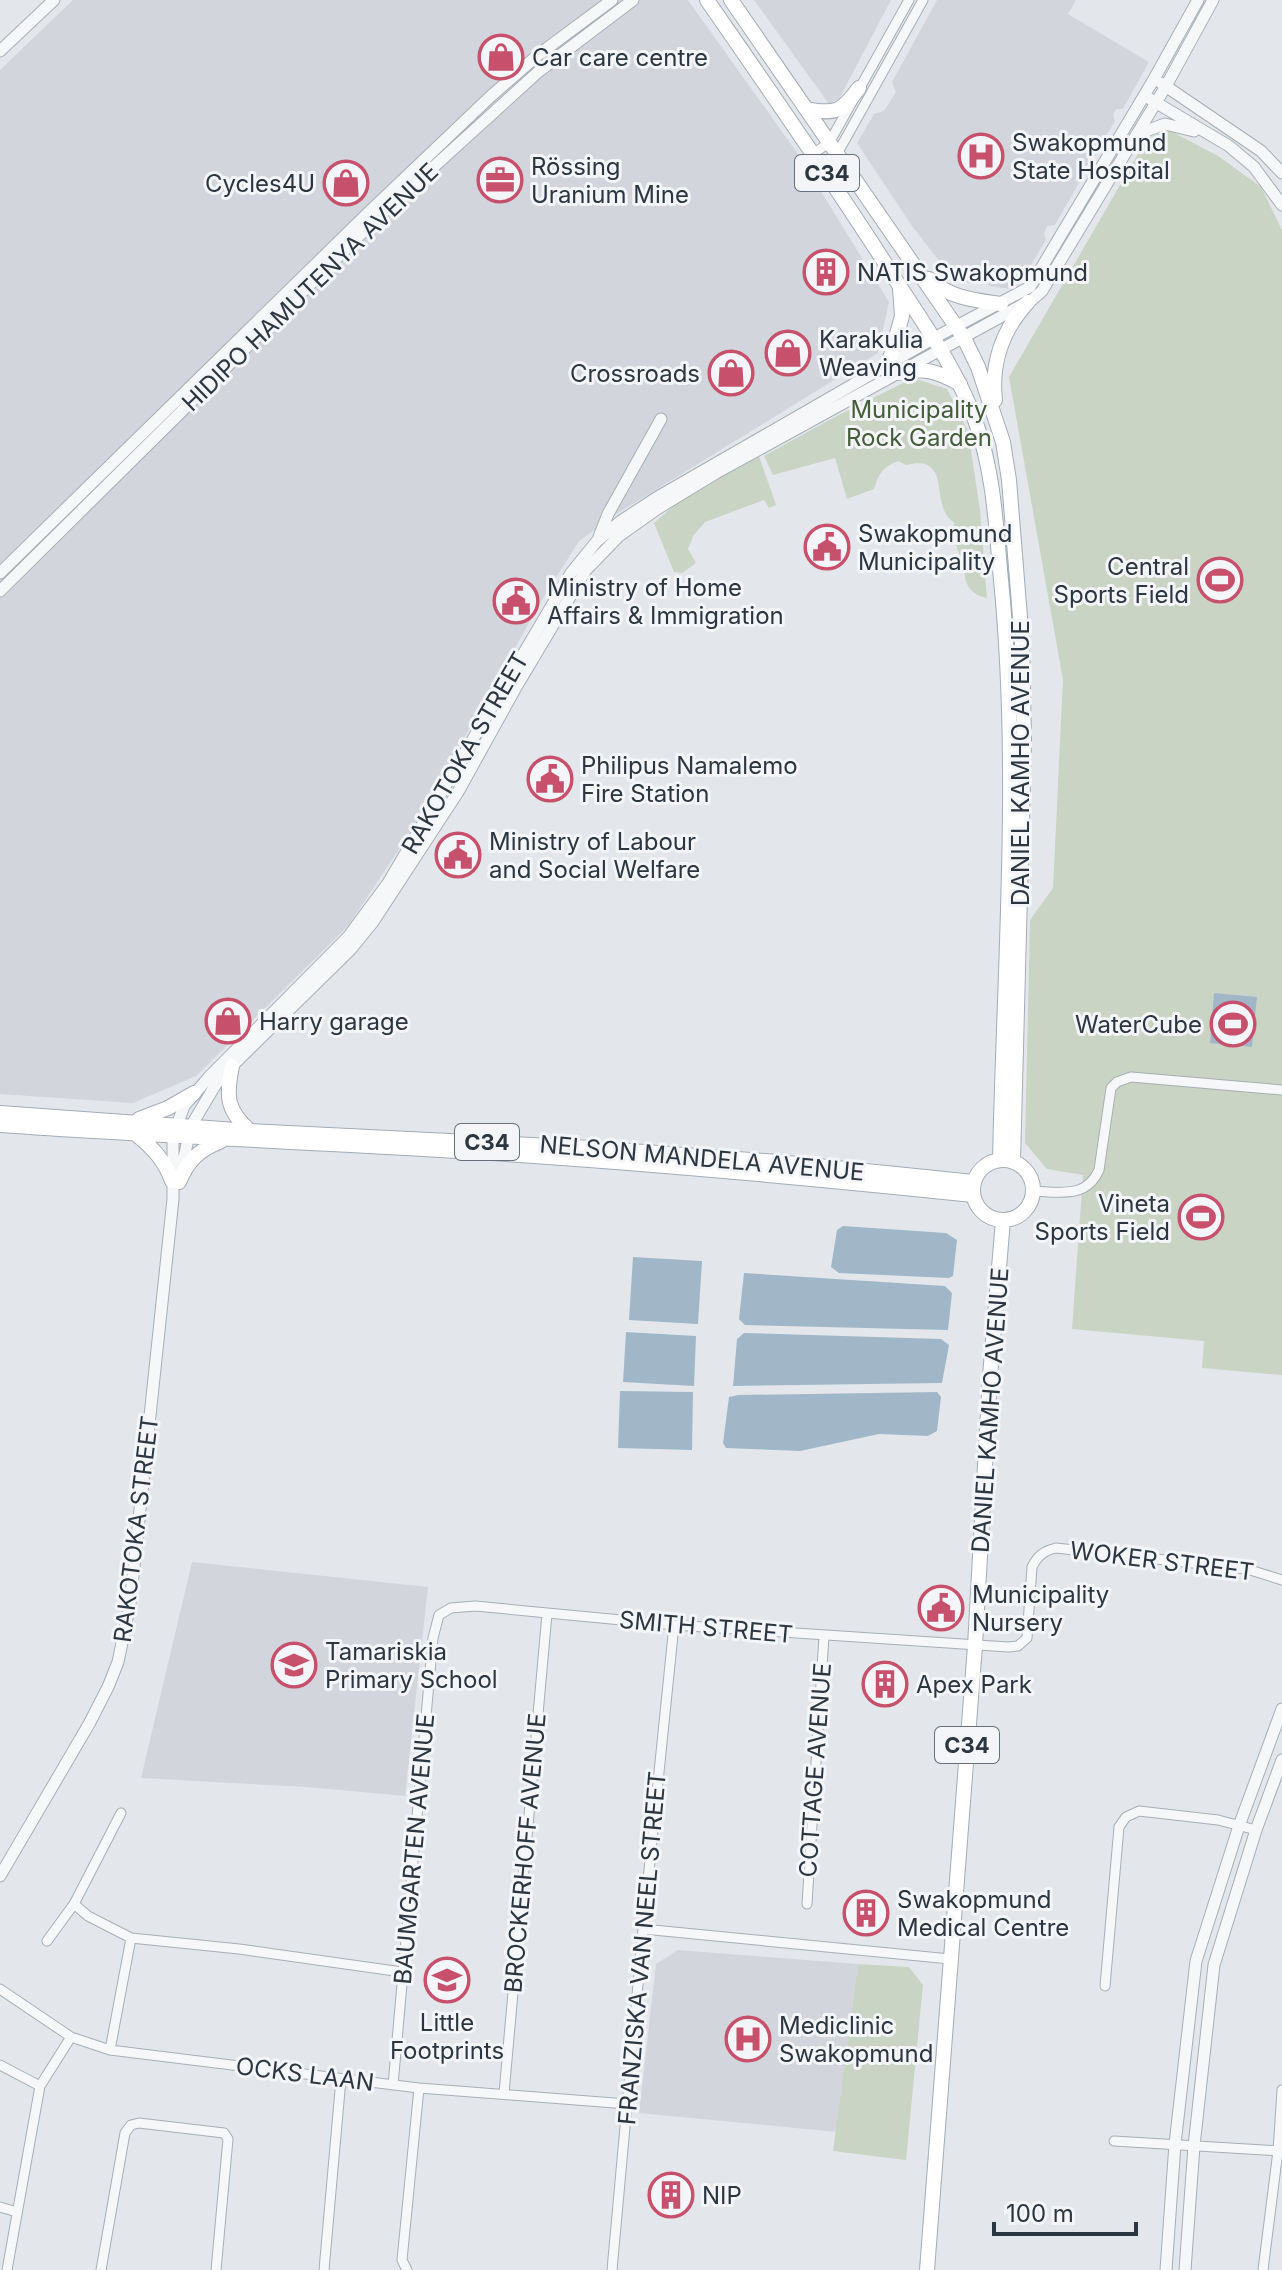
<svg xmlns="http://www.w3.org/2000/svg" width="1282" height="2270" viewBox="0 0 1282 2270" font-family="Inter,sans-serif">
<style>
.built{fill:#d2d6dc}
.green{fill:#cad4c5}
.water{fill:#a1b7c8}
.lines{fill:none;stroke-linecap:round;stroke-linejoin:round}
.minor-casing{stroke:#a8aeb5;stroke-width:11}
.tertiary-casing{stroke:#a8aeb5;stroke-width:13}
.primary-casing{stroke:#a3acb6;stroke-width:16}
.minor{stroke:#f6f7f9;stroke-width:9}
.tertiary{stroke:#f6f7f9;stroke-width:11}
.primary{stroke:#fff;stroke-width:14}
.labels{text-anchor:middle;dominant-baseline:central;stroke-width:6;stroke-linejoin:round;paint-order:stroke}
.shield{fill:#f3f5f8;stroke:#686f79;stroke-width:2}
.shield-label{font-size:22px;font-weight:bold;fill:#2c3642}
.poi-label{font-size:24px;fill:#2c3642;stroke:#f3f5f8;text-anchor:start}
.street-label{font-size:24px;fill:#2c3642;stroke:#f3f5f8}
.park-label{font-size:24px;fill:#445d3a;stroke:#f3f5f8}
</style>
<rect width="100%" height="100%" fill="#e3e7eb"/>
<path class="built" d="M73,0H688L798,154L889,302L878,353L618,513L579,541L542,600L416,823L349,925L196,1076L133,1103L0,1094V70Z
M754,0H891L839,99L829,104Z
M937,0H1076L1068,14L1149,62L1123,109H1116L1113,115L1115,121L1088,168L1082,170L1078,175L1080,181L1055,225L1047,226L1044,234L1046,240L1020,283L1010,289L989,286L985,280H979L975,284L954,280L912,226L857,143L874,114L884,111L896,92L892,82Z
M192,1562L428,1587L405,1796L307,1787L141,1778Z
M678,1950L858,1964L836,2132L639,2113L656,1964Z
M429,1966L457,1970L455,1991L437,1990L439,1975L428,1974Z"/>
<path class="green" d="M1167,129L1218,156L1261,187L1282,230V1375L1202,1368L1204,1341L1072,1329L1083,1175L1047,1169L1025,1143L1030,920L1053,888L1063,680L1009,377L1146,140Z
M913,378L947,389L968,431L980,510L987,598C969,595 960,579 967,561L961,559L951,530L955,523C927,507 955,453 906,465L898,461C883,467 879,473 874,489L847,499L835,458L773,475L764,456L831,419Z
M759,456L776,505L769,508L764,500L705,522L693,536L688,549L696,563L682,573L674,572L654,523L678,502Z
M858,1964L909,1967L923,1985L906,2160L833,2151Z"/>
<path class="water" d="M1214,993L1257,997L1252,1047L1210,1043Z
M843,1226L946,1233L957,1240L953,1276L949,1278L839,1273L831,1267L837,1230Z
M633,1257L702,1261L698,1324L629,1320Z
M744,1273L945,1286L952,1293L948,1330L745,1325L739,1319Z
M626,1332L696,1336L694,1386L623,1382Z
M744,1333L941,1339L949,1345L942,1383L733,1386L737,1339Z
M620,1391L693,1392L692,1450L618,1448Z
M937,1392L941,1397L937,1431L928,1436L879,1434L800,1451L726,1448L723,1443L729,1397L738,1395Z"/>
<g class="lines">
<g class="minor-casing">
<path id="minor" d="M814,153L829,143L909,0
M821,164L837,154L923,0
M1033,1191C1060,1192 1086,1199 1099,1170L1111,1088L1117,1082L1131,1077L1282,1090
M121,1813L74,1904L88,1916L131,1938L239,1949L402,1972
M807,1904L824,1636
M643,1929L950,1959
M47,1941L74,1904
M1105,1986L1119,1827L1126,1817L1139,1811L1218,1820L1256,1830
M0,1989L71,2037L110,2050L419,2088L627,2104
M110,2050L131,1938
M0,2065L40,2086
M393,2085L433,1638L439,1615L451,1608L475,1606L674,1625L1008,1647L1018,1646L1027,1638L1032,1567C1038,1555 1044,1551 1056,1548L1247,1569L1282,1580
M504,2093L547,1614
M1114,2141L1282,2151
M0,2207L17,2212
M7,2270L40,2086L71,2037
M101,2270L125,2133L131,2125L139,2123L224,2133L228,2139L216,2270
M324,2270L341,2079
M407,2270L402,2260L419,2088
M612,2270L643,1929L674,1625
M1263,2270L1278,2151L1282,2090"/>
</g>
<g class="tertiary-casing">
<path id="tertiary" d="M0,51L54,0
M1161,83L1261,151L1282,173
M1150,99L1229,146L1254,167L1282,205
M1138,134L1165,124L1194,131
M599,537L608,514L661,419
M0,573L366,215L491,96L538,55L612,0
M0,591L373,222L538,72L633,0
M181,1171L191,1126L216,1084L232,1066L351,949L373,922L458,792L515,689L586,570L619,536L657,509L716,473L1033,299L1042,291L1166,86L1213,0
M0,1876L89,1724L108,1687L118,1662L130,1604L173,1199V1136L184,1106L209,1077L348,937L388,883L571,573L597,541L621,521L656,498L934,338L1030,287L1154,79L1198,0
M1166,2270L1175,2144L1196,1961L1239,1826L1282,1709
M1185,2270L1194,2146L1214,1965L1256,1830L1282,1760"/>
</g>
<g class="primary-casing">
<path id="primary" d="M707,0C770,91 833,181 892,274C922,322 956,367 975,420C994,471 996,527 1001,580C1020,773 1004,967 1000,1160
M731,0L964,338L978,367L1003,442L1009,480L1022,642L1024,741L1013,1162
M807,109C836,115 842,111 859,88
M929,279C950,298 973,300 1001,304
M888,366L902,316L900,289
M898,373C925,368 935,370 960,384
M995,400C991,363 1003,329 1028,302
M232,1066C226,1096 226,1110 250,1131
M0,1113L250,1131L591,1148L778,1162L974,1182
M139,1119L168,1108L194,1093
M0,1125C141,1135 282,1141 423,1149C607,1159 790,1176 973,1195
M137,1135C153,1148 165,1161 172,1181
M973 1190a30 30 0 1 1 60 0a30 30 0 1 1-60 0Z
M179,1182C188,1160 199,1150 221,1141
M927,2270L975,1646L990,1376L1003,1220"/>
</g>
<use href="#minor" class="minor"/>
<use href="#tertiary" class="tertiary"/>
<use href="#primary" class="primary"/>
</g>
<defs>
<g id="shop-ring" transform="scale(2.3)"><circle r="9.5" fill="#f3f5f8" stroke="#c7516d" stroke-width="1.5"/><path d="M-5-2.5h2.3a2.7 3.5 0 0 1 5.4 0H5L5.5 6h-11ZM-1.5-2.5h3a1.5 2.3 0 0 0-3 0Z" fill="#c7516d"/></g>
<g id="hospital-ring" transform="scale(2.3)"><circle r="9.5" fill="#f3f5f8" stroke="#c7516d" stroke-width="1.5"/><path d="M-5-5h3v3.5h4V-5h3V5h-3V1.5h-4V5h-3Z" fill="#c7516d"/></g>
<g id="office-ring" transform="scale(2.3)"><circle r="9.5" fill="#f3f5f8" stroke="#c7516d" stroke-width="1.5"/><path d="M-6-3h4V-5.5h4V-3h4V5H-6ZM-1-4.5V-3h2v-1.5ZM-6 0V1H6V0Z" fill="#c7516d"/></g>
<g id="building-ring" transform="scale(2.3)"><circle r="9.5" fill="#f3f5f8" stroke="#c7516d" stroke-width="1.5"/><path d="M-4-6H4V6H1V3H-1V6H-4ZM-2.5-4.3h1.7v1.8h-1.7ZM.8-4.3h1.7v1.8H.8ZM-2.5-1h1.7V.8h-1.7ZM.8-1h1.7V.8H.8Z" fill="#c7516d"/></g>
<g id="civic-ring" transform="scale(2.3)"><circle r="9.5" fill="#f3f5f8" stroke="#c7516d" stroke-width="1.5"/><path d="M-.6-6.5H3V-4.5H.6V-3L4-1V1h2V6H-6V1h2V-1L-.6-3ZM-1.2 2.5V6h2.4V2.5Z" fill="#c7516d"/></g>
<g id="stadium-ring" transform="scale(2.3)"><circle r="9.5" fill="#f3f5f8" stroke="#c7516d" stroke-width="1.5"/><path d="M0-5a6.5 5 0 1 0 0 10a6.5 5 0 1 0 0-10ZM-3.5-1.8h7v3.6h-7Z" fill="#c7516d"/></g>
<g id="school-ring" transform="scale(2.3)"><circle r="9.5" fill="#f3f5f8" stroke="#c7516d" stroke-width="1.5"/><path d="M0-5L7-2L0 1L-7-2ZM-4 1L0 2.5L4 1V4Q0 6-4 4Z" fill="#c7516d"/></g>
</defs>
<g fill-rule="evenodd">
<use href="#shop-ring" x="501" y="57"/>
<use href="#hospital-ring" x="981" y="156"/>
<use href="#office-ring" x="500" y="180"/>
<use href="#shop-ring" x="346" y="183"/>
<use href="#building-ring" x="826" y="272"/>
<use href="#shop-ring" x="788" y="353"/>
<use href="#shop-ring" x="731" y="373"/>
<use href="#civic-ring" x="827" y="547"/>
<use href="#stadium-ring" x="1220" y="580"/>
<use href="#civic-ring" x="516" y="601"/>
<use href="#civic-ring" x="550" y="779"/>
<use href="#civic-ring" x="458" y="855"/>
<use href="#shop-ring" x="228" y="1021"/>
<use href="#stadium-ring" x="1233" y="1024"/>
<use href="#stadium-ring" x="1201" y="1217"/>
<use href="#civic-ring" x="941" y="1608"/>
<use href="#school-ring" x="294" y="1665"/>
<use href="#building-ring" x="885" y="1684"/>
<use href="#building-ring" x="866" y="1913"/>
<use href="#school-ring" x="447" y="1980"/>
<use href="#hospital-ring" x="748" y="2039"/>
<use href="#building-ring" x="671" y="2195"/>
</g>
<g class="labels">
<g class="shield">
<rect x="795" y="155" width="64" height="36" rx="6"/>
<rect x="455" y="1124" width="64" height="36" rx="6"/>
<rect x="935" y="1727" width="64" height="36" rx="6"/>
</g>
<g class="shield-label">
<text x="827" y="173">C34</text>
<text x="487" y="1142">C34</text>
<text x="967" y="1745">C34</text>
</g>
<g class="poi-label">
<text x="532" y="57">Car care centre</text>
<text x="1012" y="142">Swakopmund<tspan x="1012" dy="28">State Hospital</tspan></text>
<text x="531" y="166">Rössing<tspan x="531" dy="28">Uranium Mine</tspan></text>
<text x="315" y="183" text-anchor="end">Cycles4U</text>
<text x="857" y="272">NATIS Swakopmund</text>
<text x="819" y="339">Karakulia<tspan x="819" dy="28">Weaving</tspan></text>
<text x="700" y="373" text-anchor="end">Crossroads</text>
<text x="858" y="533">Swakopmund<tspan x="858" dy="28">Municipality</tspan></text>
<text x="1189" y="566" text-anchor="end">Central<tspan x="1189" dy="28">Sports Field</tspan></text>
<text x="547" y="587">Ministry of Home<tspan x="547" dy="28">Affairs &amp; Immigration</tspan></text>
<text x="581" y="765">Philipus Namalemo<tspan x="581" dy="28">Fire Station</tspan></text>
<text x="489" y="841">Ministry of Labour<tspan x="489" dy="28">and Social Welfare</tspan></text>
<text x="259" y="1021">Harry garage</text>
<text x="1202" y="1024" text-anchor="end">WaterCube</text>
<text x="1170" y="1203" text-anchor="end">Vineta<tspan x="1170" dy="28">Sports Field</tspan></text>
<text x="972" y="1594">Municipality<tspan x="972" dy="28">Nursery</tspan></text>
<text x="325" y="1651">Tamariskia<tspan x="325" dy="28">Primary School</tspan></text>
<text x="916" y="1684">Apex Park</text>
<text x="897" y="1899">Swakopmund<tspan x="897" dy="28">Medical Centre</tspan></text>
<text x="447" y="2022" text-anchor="middle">Little<tspan x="447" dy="28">Footprints</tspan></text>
<text x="779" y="2025">Mediclinic<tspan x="779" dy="28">Swakopmund</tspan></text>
<text x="702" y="2195">NIP</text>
</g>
<g class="street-label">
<text transform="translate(310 287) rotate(-44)">HIDIPO HAMUTENYA AVENUE</text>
<text transform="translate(465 753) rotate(-60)">RAKOTOKA STREET</text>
<text transform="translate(1020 763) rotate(-90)">DANIEL KAMHO AVENUE</text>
<text transform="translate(702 1158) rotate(5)">NELSON MANDELA AVENUE</text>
<text transform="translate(990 1410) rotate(-86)">DANIEL KAMHO AVENUE</text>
<text transform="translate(136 1529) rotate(-83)">RAKOTOKA STREET</text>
<text transform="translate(1162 1561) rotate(7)">WOKER STREET</text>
<text transform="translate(706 1627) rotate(5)">SMITH STREET</text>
<text transform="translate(815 1770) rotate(-86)">COTTAGE AVENUE</text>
<text transform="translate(414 1849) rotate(-85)">BAUMGARTEN AVENUE</text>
<text transform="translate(525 1853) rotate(-85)">BROCKERHOFF AVENUE</text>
<text transform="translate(642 1948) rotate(-85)">FRANZISKA VAN NEEL STREET</text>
<text transform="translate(305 2074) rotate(7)">OCKS LAAN</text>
</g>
<g class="park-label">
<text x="919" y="409">Municipality<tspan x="919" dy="28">Rock Garden</tspan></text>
</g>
</g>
<path d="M994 2222v12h142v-12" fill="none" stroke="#2c3642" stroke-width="4"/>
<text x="1006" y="2222" font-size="24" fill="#2c3642" stroke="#f3f5f8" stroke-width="6" paint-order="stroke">100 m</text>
</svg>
